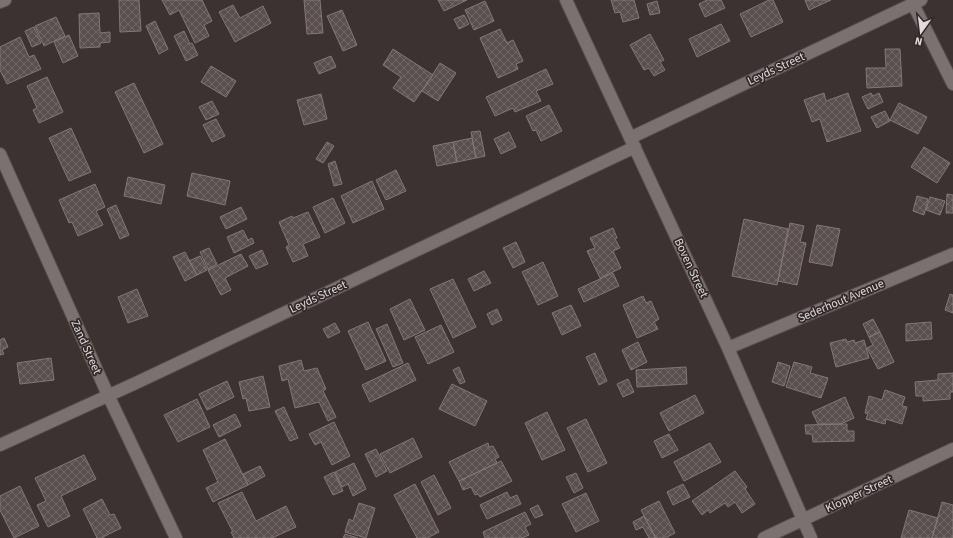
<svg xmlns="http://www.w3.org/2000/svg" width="953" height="538" viewBox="0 0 953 538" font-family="'Source Sans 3',sans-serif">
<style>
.building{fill:url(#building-cross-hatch);stroke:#837878}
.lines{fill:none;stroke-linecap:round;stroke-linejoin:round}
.street-casing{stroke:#585050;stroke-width:14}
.secondary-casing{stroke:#585050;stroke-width:14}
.street{stroke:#7c7171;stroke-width:12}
.secondary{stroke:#7c7171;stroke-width:12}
.labels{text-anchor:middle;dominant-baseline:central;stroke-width:3.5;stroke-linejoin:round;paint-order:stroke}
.street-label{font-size:12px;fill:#e2dcdc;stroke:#312828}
</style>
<defs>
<pattern id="building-cross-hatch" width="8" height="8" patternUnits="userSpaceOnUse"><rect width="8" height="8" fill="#594f4e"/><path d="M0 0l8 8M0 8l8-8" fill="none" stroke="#716867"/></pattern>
</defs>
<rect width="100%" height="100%" fill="#3c3232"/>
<path class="building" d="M119,0H139L141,31L120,32Z
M162,0H202L212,21L204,25L209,36L195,43L179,10L170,15Z
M304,0H320L323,33L307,34Z
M438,0H467L444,11Z
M611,0H634L639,18L623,22L620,12L615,13Z
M707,0H721L725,8L705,17L699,4Z
M769,0H773L783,22L751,37L740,14Z
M805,0H831L809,10Z
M485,1L494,21L474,30L465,10Z
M657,1L660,13L650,15L647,4Z
M233,5L240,18L263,6L271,23L235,42L219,12Z
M342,10L357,45L343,51L327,16Z
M99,13L100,33L110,32V42L100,43V47L80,48L79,14Z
M464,15L469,24L459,29L454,19Z
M56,17L65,36L44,46L35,26Z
M155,21L168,49L159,54L146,26Z
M721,24L730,41L697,57L689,39Z
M34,27L41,43L32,47L25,31Z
M500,29L507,43L513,40L523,61L516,64L518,69L498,78L480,38Z
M184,31L190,44L192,43L198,55L186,61L174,36Z
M650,34L664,60L660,62L665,70L654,76L649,68L644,70L630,45Z
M69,35L78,56L63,63L54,42Z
M20,37L29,57L34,55L41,69L7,84L0,70V47Z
M393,49L433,75L414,102L393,88L401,77L383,65Z
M885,49H900L902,86L867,88L866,68H886Z
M331,56L336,67L319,74L314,63Z
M440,63L456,73L438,101L422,91Z
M211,66L236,81L226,97L201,82Z
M546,69L553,84L536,91L541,101L515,112L513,108L495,116L486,97Z
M47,77L63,112L39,123L33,110L37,108L27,86Z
M134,83L163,144L144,153L115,92Z
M824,93L826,101L848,93L861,131L827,142L820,119L812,122L804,100Z
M871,93L873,96L879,93L883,102L868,109L862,97Z
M321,94L327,119L304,125L297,100Z
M212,101L219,114L206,120L199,107Z
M899,103L927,117L918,134L890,120Z
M549,105L562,131L541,141L536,130L533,131L526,116Z
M885,111L890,121L877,128L871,117Z
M216,119L225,136L212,142L203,125Z
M71,128L91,172L69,181L49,138Z
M480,131L485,156L476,158L471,132Z
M509,132L516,147L501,154L494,139Z
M472,138L476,158L457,162L453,142Z
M327,142L334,146L323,163L316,159Z
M453,142L457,162L437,166L433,146Z
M924,147L950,163L937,183L911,167Z
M335,161L342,184L334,186L328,164Z
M396,170L406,191L386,200L376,180Z
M192,173L230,181L225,205L187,196Z
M128,177L165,185L161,204L124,196Z
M372,181L384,209L353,223L341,196Z
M95,184L105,207L96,211L103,225L78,236L72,222L69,223L59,200Z
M947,194L953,195V213H946Z
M917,196L928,199L924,215L913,211Z
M930,197L945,201L940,215L926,210Z
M333,198L345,223L325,233L313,207Z
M116,205L129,235L120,239L107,209Z
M241,207L247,219L226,229L220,217Z
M308,212L320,237L303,244L308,256L293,262L286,247L289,245L279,222L292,216L293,218Z
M744,219L788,229L777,285L732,276Z
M790,223L804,226L800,242L806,243L797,285L778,281Z
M817,225L840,229L832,266L809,262Z
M613,228L617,238L615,239L620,248L613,251L621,268L600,278L587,251L595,248L590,238Z
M243,230L248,240L252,238L254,243L234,253L227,237Z
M516,242L525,262L513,268L503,248Z
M209,248L217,264L208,269L200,252Z
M262,250L268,264L256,269L249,256Z
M185,252L197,275L185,281L173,257Z
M241,254L248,266L225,278L231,290L221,295L208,270Z
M200,256L207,270L197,275L189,261Z
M543,262L558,296L538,305L522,272Z
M484,271L491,283L474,291L468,279Z
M613,273L619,286L584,302L578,289Z
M453,279L476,327L453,338L430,289Z
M137,289L148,316L128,323L118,297Z
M950,294L953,295V313L945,310Z
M643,296L646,303L651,301L659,319L654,322L658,329L637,338L623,305Z
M410,299L425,330L404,340L390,309Z
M571,305L581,326L562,335L552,313Z
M497,309L502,320L492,325L487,314Z
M873,319L880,332L869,337L863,324Z
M368,322L386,361L366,370L348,331Z
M931,322L932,339L906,341V324Z
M335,323L340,332L328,338L323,329Z
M387,324L403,363L393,367L376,329Z
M441,325L454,352L428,364L415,337Z
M880,332L894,362L878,369L867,348L873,345L869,337Z
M4,338L8,347L2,350L4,354L0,355V340Z
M846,339L847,342L854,340L855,343L864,340L869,358L836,367L830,343Z
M638,342L647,362L631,370L622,350Z
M595,353L607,381L599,385L586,357Z
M51,358L54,380L20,384L17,363Z
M301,360L304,371L317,368L326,389L323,391L336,417L328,421L319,402L295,408L288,379L282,381L279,366Z
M778,362L790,366L784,386L772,382Z
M794,362L812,367L810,373L828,378L821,398L786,387Z
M408,363L416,380L370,402L362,385Z
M459,367L465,382L460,384L453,370Z
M686,367L687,384L637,387L636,370Z
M953,373V392H950V399L923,401V396H916L915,382L938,380V374Z
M263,376L270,407L249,411L246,398L243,399L239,382Z
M628,379L634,392L623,397L617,384Z
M227,381L234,397L207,410L199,394Z
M452,384L487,401L475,426L439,409Z
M885,390L905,397L902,406L907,407L902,424L886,419L885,424L866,419L868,414L865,413L869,396L882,400Z
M695,395L704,413L669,431L660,413Z
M845,397L854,418L841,424H818L812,412Z
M197,399L210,427L178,442L164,415Z
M284,407L298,438L290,441L275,411Z
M547,412L565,450L542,460L525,423Z
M235,414L241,426L219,437L213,425Z
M586,419L607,463L588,472L567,428Z
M334,422L350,456L332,465L321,442L315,445L309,434Z
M847,424V431H854V441L813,442L812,434H806L805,425Z
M669,434L678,450L662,458L654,441Z
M413,438L422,457L390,473L380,454Z
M225,439L248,485L213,502L206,488L218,482L203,450Z
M488,443L489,447L493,446L499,457L495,459L497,463L459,481L449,462Z
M710,443L721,462L684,481L674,462Z
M376,449L387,471L376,477L365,454Z
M84,455L96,479L61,496L70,516L48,527L37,505L46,501L35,478Z
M501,461L512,481L480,497L478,494L475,495L471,487L463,490L459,481Z
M354,463L366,489L353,496L348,484L342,487L335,472Z
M260,466L265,476L248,485L243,474Z
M735,471L747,487L745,489L755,504L742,513L735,502L728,507L725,503L710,513L708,510L702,515L692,501Z
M334,472L343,491L333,495L324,477Z
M576,473L583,488L574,493L566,477Z
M434,475L451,508L438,515L421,482Z
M415,484L439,532L427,538H417L394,495Z
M683,484L690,497L673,505L667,492Z
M20,486L39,526L14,538L0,510V496Z
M242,492L256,521L286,506L296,527L272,538H234L231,532H233L218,503Z
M507,492L510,498L517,495L521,504L487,519L480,505Z
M586,493L599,521L576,532L562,504Z
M102,499L110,515L114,514L121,528L101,538H97L83,509Z
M659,501L675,533L665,538H656L641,510Z
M942,502L953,505V538H932Z
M359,503L375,508L366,538L345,532L349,519L353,521Z
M538,505L543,515L535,518L530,509Z
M909,510L938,518L932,538H901Z
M525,512L531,524L525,527L529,535L522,538H485L483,532Z
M644,516L655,537L654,538H649L643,527L636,530L633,522Z
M345,534L358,538H343Z"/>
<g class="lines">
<g class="street-casing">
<path id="street" d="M566,0L728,348L811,538
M913,4L953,84
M630,138L921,0
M0,154L108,395L176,538
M728,348L953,254
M0,445L138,382L635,147
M764,538L953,449"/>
</g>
<g class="secondary-casing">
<path id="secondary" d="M0,2L5,0"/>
</g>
<use href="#street" class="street"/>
<use href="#secondary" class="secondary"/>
</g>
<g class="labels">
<g class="street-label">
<text transform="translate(776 69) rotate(-25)">Leyds Street</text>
<text transform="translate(691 268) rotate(65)">Boven Street</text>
<text transform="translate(318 297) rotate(-25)">Leyds Street</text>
<text transform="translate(841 301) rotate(-23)">Sederhout Avenue</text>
<text transform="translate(86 347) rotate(66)">Zand Street</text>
<text transform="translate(859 494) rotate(-25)">Klopper Street</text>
</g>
</g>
<g transform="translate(921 32) rotate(194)" stroke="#312828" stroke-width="3" paint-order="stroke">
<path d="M0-3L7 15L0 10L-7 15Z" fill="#e2dcdc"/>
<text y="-6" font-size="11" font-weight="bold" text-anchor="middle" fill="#e2dcdc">N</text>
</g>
</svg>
